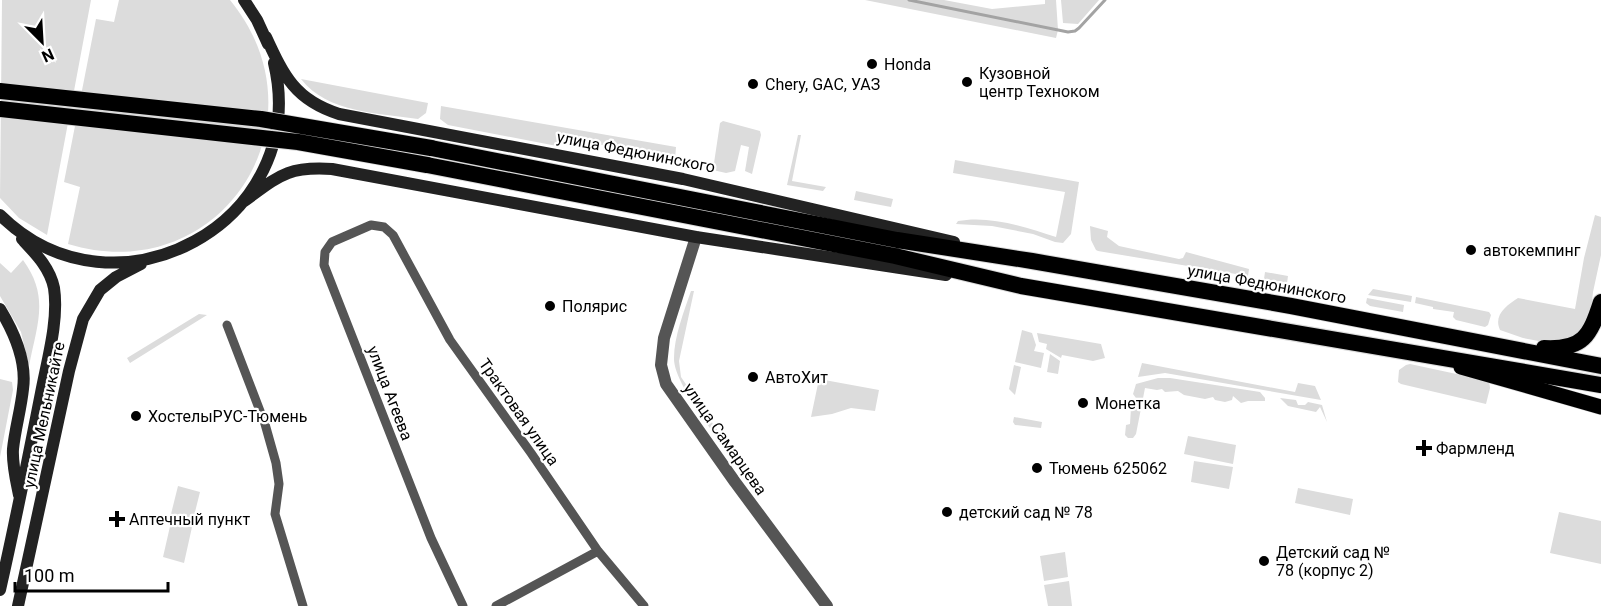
<svg xmlns="http://www.w3.org/2000/svg" width="1601" height="606" viewBox="0 0 1601 606" font-family="Roboto,sans-serif">
<style>
.green{fill:#dcdcdc}
.lines{fill:none;stroke-linecap:round;stroke-linejoin:round}
.stream{stroke:#a3a3a3;stroke-width:3}
.primary-casing{stroke:#dbdbdb;stroke-width:16}
.trunk-casing{stroke:#dbdbdb;stroke-width:18}
.minor{stroke:#555;stroke-width:9}
.tertiary{stroke:#555;stroke-width:12}
.secondary{stroke:#222;stroke-width:12}
.primary{stroke:#000;stroke-width:15}
.trunk{stroke:#000;stroke-width:16}
.trunk-bridge-casing{stroke:#dbdbdb;stroke-width:18;stroke-linecap:butt}
.trunk-bridge{stroke:#000;stroke-width:16}
.poi-dot{fill:#000;stroke:#fff;stroke-width:2}
.labels{text-anchor:middle;dominant-baseline:central;stroke-width:4.5;stroke-linejoin:round;paint-order:stroke}
.poi-label{font-size:16px;fill:#000;stroke:#fff;text-anchor:start}
.street-label{font-size:16px;fill:#000;stroke:#fff}
</style>
<rect width="100%" height="100%" fill="#fff"/>
<path class="green" d="M2,0H91L47,235L19,218L0,198Z
M119,0H230C330,122 220,290 68,244L80,187L64,182L96,19L114,22Z
M865,0H944L992,9L1045,4V0H1056L1058,30L1056,38Z
M1061,0H1099L1078,24L1063,23Z
M301,79L428,103L426,113L418,119C379,113 327,113 301,79Z
M441,106L676,147L675,159L671,164C642,159 584,131 557,146L448,125L440,119Z
M723,121L760,131L761,135L752,174L745,171L749,147L741,145L735,171L726,173L704,168L702,161L714,163L720,123Z
M798,135H801L792,181L826,187L823,191L787,185Z
M955,160L1079,182L1071,234L1063,243L1055,242L1033,234L992,226L956,224L958,221C989,215 1026,227 1056,237L1065,192L953,173Z
M856,191L893,199L891,207L854,200Z
M1595,215L1601,217V255L1593,292L1590,320L1580,336L1554,344L1523,338L1500,330C1493,315 1507,305 1518,298L1575,309L1584,258Z
M1090,226L1108,231L1107,237L1119,246L1179,259L1183,258L1186,252L1249,269L1248,276L1098,251L1096,250L1091,240Z
M23,260C50,297 37,324 29,366L21,332L0,296V263L11,273Z
M1265,272L1288,276L1287,283L1264,279Z
M1373,289L1412,296L1411,302L1368,295Z
M691,291H694L679,361L681,377L741,465L735,462C720,441 673,383 674,358C674,337 684,311 691,291Z
M1416,297L1489,312L1491,315L1488,325L1485,327L1456,320L1453,317L1454,312L1433,309V307L1415,303Z
M1367,298L1404,305L1403,312L1370,306L1366,303Z
M199,314L207,315L130,363L127,358Z
M1022,330L1032,333L1036,345L1034,351L1044,353L1041,368L1015,362Z
M1037,333L1101,344L1105,358L1093,361L1062,355L1061,358L1046,349L1047,344L1039,342Z
M1050,354L1060,361L1058,374L1047,372Z
M1142,363L1295,392L1298,383L1315,386L1321,400L1165,373L1138,377Z
M1410,364L1489,381L1490,388L1486,404L1401,384L1398,382L1399,370L1406,365Z
M1014,365L1021,367L1015,395L1009,389Z
M1158,378H1170L1260,392L1265,398V401H1248L1241,403L1233,396L1232,400L1225,402L1215,400L1213,397L1205,399L1184,395L1178,391L1165,392L1162,389L1157,390L1145,388L1136,434L1133,438H1128L1125,435L1126,425L1130,424L1131,408L1136,398L1133,394L1136,384Z
M0,379L12,382L13,390L0,457Z
M819,379L879,390L875,411L851,408L832,414L811,417Z
M1280,398L1296,400L1298,405H1305L1308,402L1322,405L1327,422L1320,407L1316,412L1288,406Z
M1014,417L1042,422L1041,428L1015,425L1013,422Z
M1188,436L1236,445L1233,464L1184,454Z
M1194,461L1233,467L1229,489L1191,482Z
M178,486L200,492L193,520L171,514Z
M1298,488L1353,499L1350,515L1295,503Z
M1559,512L1601,521V564L1550,553Z
M171,522L192,527L184,563L163,557Z
M1065,552L1068,577L1044,581L1040,556Z
M1069,581L1072,606H1048L1044,585Z"/>
<g class="lines">
<path class="stream" d="M909,0L1068,32L1075,31L1079,28L1105,0"/>
<g class="primary-casing">
<path id="primary" d="M1461,367L1601,407"/>
</g>
<g class="trunk-casing">
<path id="trunk" d="M431,148L897,240L1032,261L1291,306L1601,366
M427,165L895,256L1021,286L1601,385
M1544,348C1583,350 1590,336 1601,302"/>
</g>
<path class="minor" d="M227,325L265,424L276,463L279,484L275,514L303,606
M463,606L431,538L324,265L325,252L332,242L371,225L384,227L393,235L450,340L531,453L598,551L644,606
M496,606L598,551"/>
<path class="tertiary" d="M696,237L664,338L661,365L666,384L735,482L827,606"/>
<path class="secondary" d="M244,0L257,20L268,44
M266,37C284,76 295,100 339,114L683,179L954,242
M243,202C279,176 287,166 332,169L696,237L946,275
M0,215C115,329 312,222 274,63
M0,309C14,332 27,361 23,389C21,409 15,429 13,449C12,464 16,480 19,495
M0,590C15,524 28,459 41,393C47,361 59,320 54,288C50,268 36,254 22,239
M18,606L69,371L83,319L100,290L116,277L141,264"/>
<use href="#primary" class="primary"/>
<use href="#trunk" class="trunk"/>
<g class="trunk-bridge-casing">
<path id="trunk-bridge" d="M0,91L261,119L431,148
M0,109L298,142L427,165"/>
</g>
<use href="#trunk-bridge" class="trunk-bridge"/>
</g>
<g class="poi-dot">
<circle cx="872" cy="64" r="6"/>
<circle cx="967" cy="82" r="6"/>
<circle cx="753" cy="84" r="6"/>
<circle cx="1471" cy="250" r="6"/>
<circle cx="550" cy="306" r="6"/>
<circle cx="753" cy="377" r="6"/>
<circle cx="1083" cy="403" r="6"/>
<circle cx="136" cy="416" r="6"/>
<path d="M1421 439h6v6h6v6h-6v6h-6v-6h-6v-6h6z"/>
<circle cx="1037" cy="468" r="6"/>
<circle cx="947" cy="512" r="6"/>
<path d="M114 510h6v6h6v6h-6v6h-6v-6h-6v-6h6z"/>
<circle cx="1264" cy="561" r="6"/>
</g>
<g class="labels">
<g class="poi-label">
<text x="884" y="64">Honda</text>
<text x="979" y="73">Кузовной<tspan x="979" dy="18">центр Техноком</tspan></text>
<text x="765" y="84">Chery, GAC, УАЗ</text>
<text x="1483" y="250">автокемпинг</text>
<text x="562" y="306">Полярис</text>
<text x="765" y="377">АвтоХит</text>
<text x="1095" y="403">Монетка</text>
<text x="148" y="416">ХостелыРУС-Тюмень</text>
<text x="1436" y="448">Фармленд</text>
<text x="1049" y="468">Тюмень 625062</text>
<text x="959" y="512">детский сад № 78</text>
<text x="129" y="519">Аптечный пункт</text>
<text x="1276" y="552">Детский сад №<tspan x="1276" dy="18">78 (корпус 2)</tspan></text>
</g>
<g class="street-label">
<text transform="translate(636 152) rotate(11)">улица Федюнинского</text>
<text transform="translate(1267 284) rotate(10)">улица Федюнинского</text>
<text transform="translate(390 393) rotate(69)">улица Агеева</text>
<text transform="translate(519 412) rotate(55)">Трактовая улица</text>
<text transform="translate(44 415) rotate(-78)">улица Мельникайте</text>
<text transform="translate(725 439) rotate(55)">улица Самарцева</text>
</g>
</g>
<g transform="translate(42 42) rotate(156)" stroke="#ffffff" stroke-width="4.5" paint-order="stroke">
<path d="M0-4.5L10 22L0 15L-10 22Z" fill="#000000"/>
<text y="-9" font-size="16" font-weight="bold" text-anchor="middle" fill="#000000">N</text>
</g>
<path d="M15 582v9h153v-9" fill="none" stroke="#000000" stroke-width="3"/>
<text x="24" y="582" font-size="18" fill="#000000" stroke="#ffffff" stroke-width="4.5" paint-order="stroke">100 m</text>
</svg>
